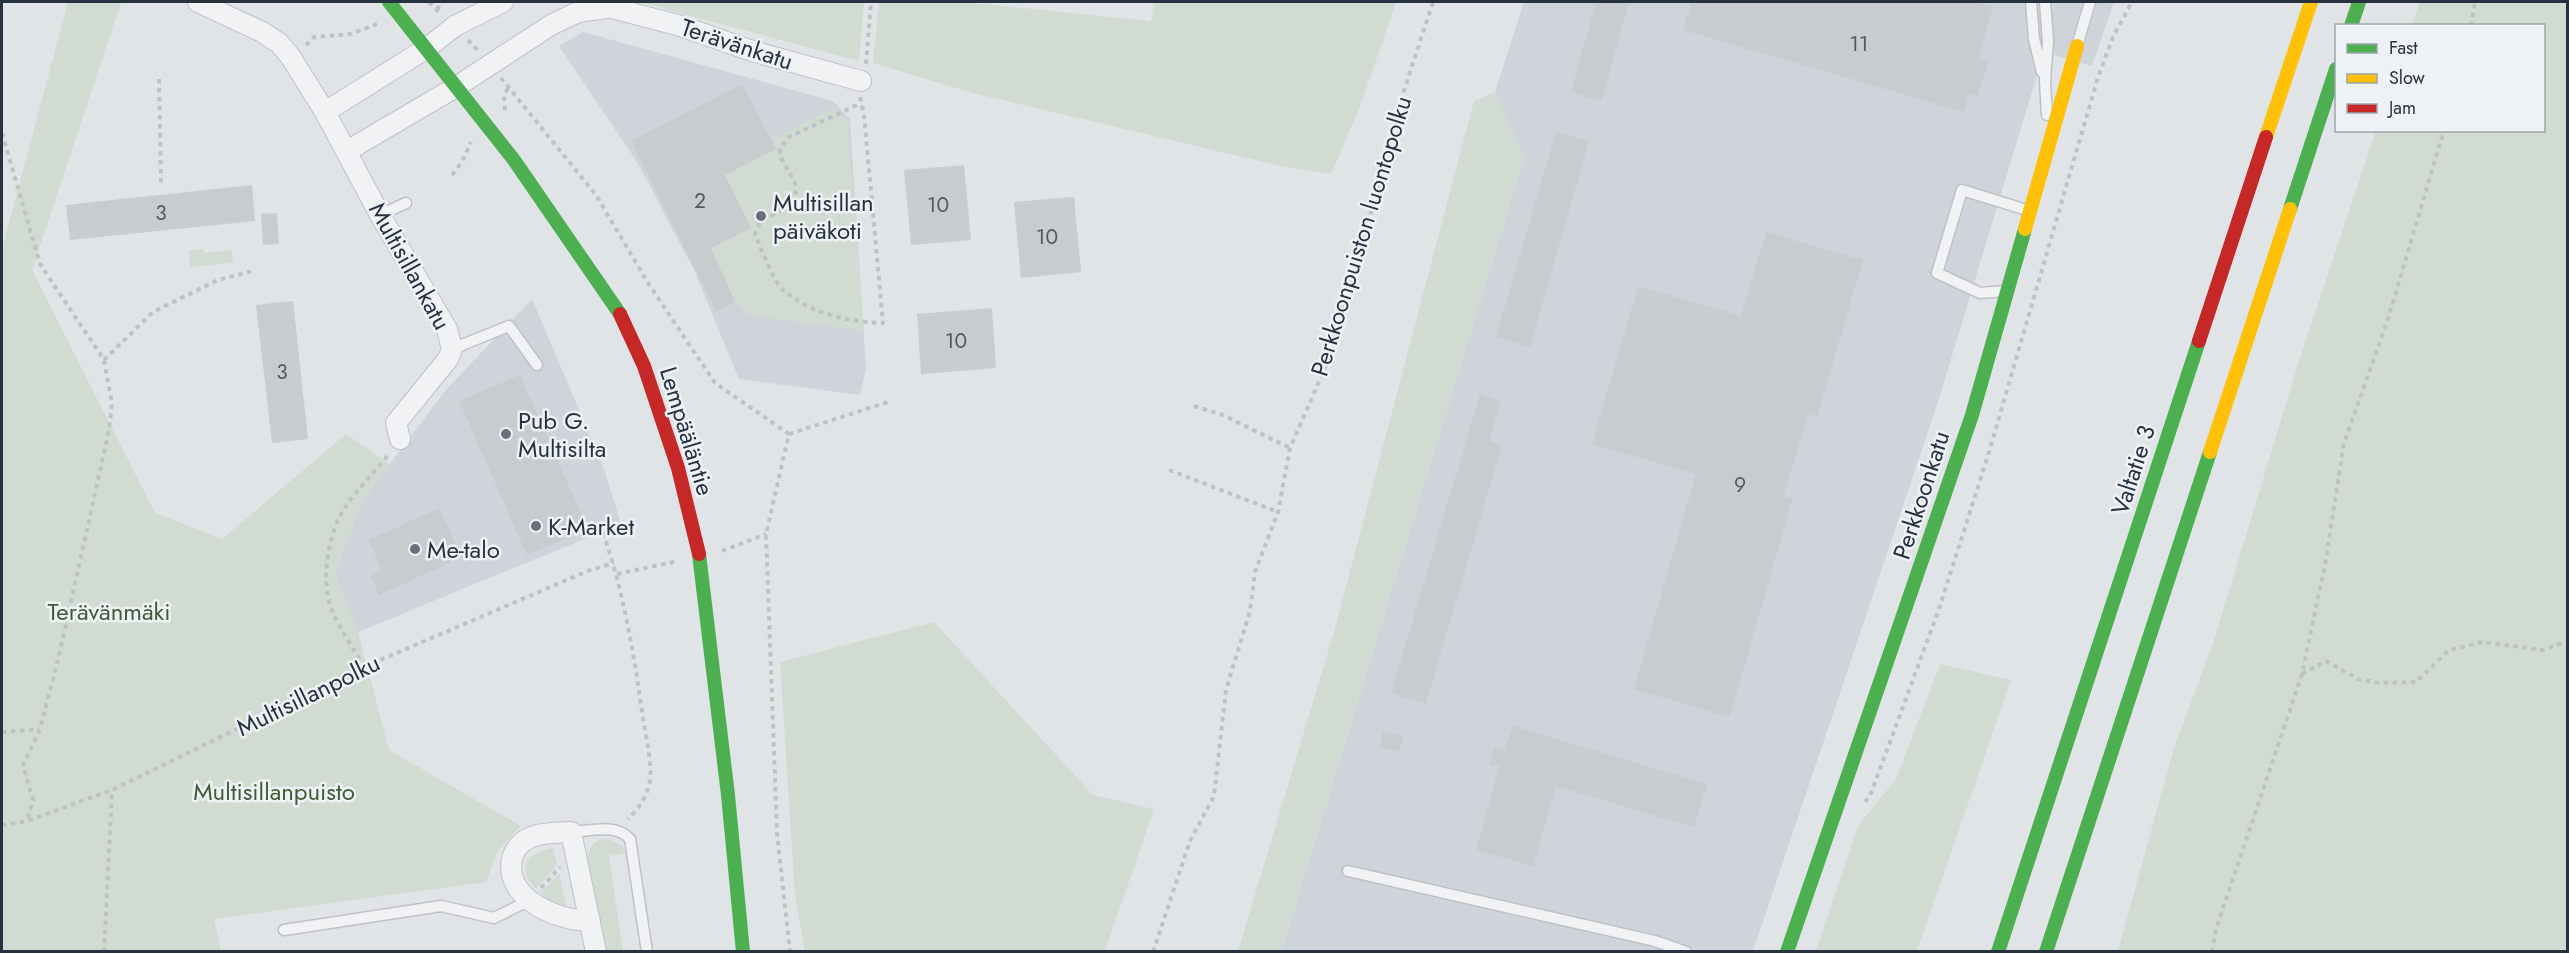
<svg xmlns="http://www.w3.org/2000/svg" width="2569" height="953" viewBox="0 0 2569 953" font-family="Jost,sans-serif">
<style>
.built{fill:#cfd3da}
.green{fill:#d2dbd2}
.building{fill:#c9cccf}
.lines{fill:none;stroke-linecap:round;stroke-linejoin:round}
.lane-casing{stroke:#bfc2c5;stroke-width:13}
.street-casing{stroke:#bfc2c5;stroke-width:22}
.path{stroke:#bfc2c5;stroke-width:4;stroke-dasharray:4.5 4.5;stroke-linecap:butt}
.lane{stroke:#f1f2f3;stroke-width:10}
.street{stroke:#f1f2f3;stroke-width:20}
.fast{stroke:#4caf50;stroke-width:14}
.slow{stroke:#ffc107;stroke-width:14}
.jam{stroke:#c62828;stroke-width:14}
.poi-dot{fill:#68707a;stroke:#eef2f6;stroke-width:2}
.labels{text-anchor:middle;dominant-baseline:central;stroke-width:5;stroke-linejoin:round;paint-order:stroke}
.number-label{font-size:21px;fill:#505964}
.street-label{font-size:24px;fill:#273240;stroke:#eef2f6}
.poi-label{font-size:24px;fill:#273240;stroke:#eef2f6;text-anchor:start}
.park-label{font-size:24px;fill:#3e5c34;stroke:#eef2f6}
</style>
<rect width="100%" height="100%" fill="#e1e4e7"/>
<path class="built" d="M1524,2H2114L2092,66L2044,52L1938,402L1753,951L1281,952L1524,158L1495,92Z
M583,32L833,101L850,119L866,369L860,395L739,379L694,270L637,162L559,46Z
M532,299L604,469L621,524L358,632L335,573L362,501L445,391Z"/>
<path class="green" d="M68,2H121L32,270L155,513L222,539L346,434L390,464L362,501L335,573L358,632L389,750L521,826L499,849L486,882L214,919L221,951H2V249Z
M639,2H864L859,61Z
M879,2H964L1151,21L1154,2H1396L1360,107L1331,174L1280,166L973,93L873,63Z
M2420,2H2567V951H2118L2173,751L2214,640L2303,348L2376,131L2544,130V26L2412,25Z
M1495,92L1524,158L1281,951H1238L1334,632L1474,101Z
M833,108L847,120L864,331L749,315L735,302L711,248L750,227L725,175L776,149L771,139Z
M203,249L204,253L232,250L233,263L190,267L189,250Z
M934,622L1093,795L1154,809L1105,951H805L795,896L780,662Z
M1940,664L2011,680L1917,951H1816L1858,826L1896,779Z
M606,838L621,845L626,853L609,856L623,951H607L587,860C588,847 594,841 606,838Z
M553,848L557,865L536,889C515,867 527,852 553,848Z
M559,873L566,905L563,907L551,903L541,893Z"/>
<path class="building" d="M1596,2H1629L1602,101L1571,92Z
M1692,2H1974L1993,7L1978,59L1988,62L1978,96L1969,94L1964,112L1683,30Z
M742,84L776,149L725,175L751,228L711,248L735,302L716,311L631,141Z
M1556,132L1589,141L1530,347L1496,337Z
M964,165L971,240L911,245L904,170Z
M252,185L255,221L70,240L66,205Z
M1074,197L1081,272L1021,278L1014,202Z
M277,213L279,244L263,245L261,214Z
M1766,232L1863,260L1817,417L1808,414L1784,496L1793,498L1730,717L1634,689L1696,474L1592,444L1638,286L1741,316Z
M293,301L308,439L272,443L256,305Z
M992,308L996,368L921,374L917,314Z
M520,375L588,529L527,555L459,401Z
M1480,394L1501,401L1489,440L1502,445L1426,704L1391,693Z
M439,508L462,557L379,595L371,576L382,571L369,540Z
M1513,726L1707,784L1694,827L1556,786L1533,866L1476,850L1499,766L1489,764L1494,747L1504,750Z
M1383,731L1403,736L1399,752L1379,747Z"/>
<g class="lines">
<g class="lane-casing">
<path id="lane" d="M2031,2L2034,39L2042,72
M2045,2L2048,41L2045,81L2047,115
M2077,46L2090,2
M380,215L406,203
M2006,291L1980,293L1937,273L1962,190L2030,211
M452,349L509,326L537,365
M571,832C590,831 616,823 630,839L647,952
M1348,871L1655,941L1686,952
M284,930L441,906L494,918L530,900"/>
</g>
<g class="street-casing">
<path id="street" d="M198,2L262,32L279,43L290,56L325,112L380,215L447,329L452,349L448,359L396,423L400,439
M601,5L681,26L752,51L861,81
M325,112L427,48L455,26L503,2
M347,151L456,87L551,25L578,12L613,7
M590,921C558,921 504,899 512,859C514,850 521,842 529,838C542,832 558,833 571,832L596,952"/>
</g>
<path class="path" d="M429,2L441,14
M437,10L442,2
M2471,26L2475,2
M468,40L479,52
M306,45L314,37L351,34L377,24
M866,64L871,2
M501,78L596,195L648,283L715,383L789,434L766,534L777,833L790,952
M159,79L161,186
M860,97L864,115L883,323C847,322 809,313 782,289C774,282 760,246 755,234L760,222L796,202L795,183L781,158L780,150L787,138L861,103
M505,110L504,95L509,87
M2,133L40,264L104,360L112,404L109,430L58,660L40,729L23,765L33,800L27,821
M452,175L462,162L471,142
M104,360L153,312L218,280L253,271
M1194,406L1223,415L1290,448
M789,434L888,402
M1169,470L1278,512
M600,524C622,585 633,647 642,712C645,734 652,757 650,780C648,796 638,809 628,819
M722,551L766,534
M617,574L678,561
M364,667C354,649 340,630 332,610C321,583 327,542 340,516C352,494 373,474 389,454
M2302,674L2326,661L2358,679L2379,683L2416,682L2449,650L2482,642L2543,650L2568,641
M2,732L39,729
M1865,802L1870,796L1939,609L1989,452L2098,77L2113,37L2132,2
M2,825L27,821L112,790L364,667L590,570L614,563
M541,888L560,867
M104,952L112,790
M1153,952L1190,841L1214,796L1226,690L1250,611L1255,572L1278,512L1290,448L1325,368L1351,288L1398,109L1433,2
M2212,952L2216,929L2302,674L2325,565L2344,443L2388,319L2444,130"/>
<use href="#lane" class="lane"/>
<use href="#street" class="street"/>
<path class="fast" d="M389,2L514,160L620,314
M2351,26L2359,2
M2290,209L2336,69
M699,554L728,795L743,952
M1787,952L1972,415L2025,229
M1998,952L2199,341
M2046,952L2210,452"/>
<path class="slow" d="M2266,137L2311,2
M2025,229L2077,46
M2210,452L2290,209"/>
<path class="jam" d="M620,314L644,366L678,468L699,554
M2199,341L2266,137"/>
</g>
<g class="poi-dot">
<circle cx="761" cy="216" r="6"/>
<circle cx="506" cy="434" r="6"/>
<circle cx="536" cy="526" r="6"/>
<circle cx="415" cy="549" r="6"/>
</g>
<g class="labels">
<g class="number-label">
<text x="1859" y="44">11</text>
<text x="700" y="201">2</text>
<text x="938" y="205">10</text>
<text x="161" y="213">3</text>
<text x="1047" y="237">10</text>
<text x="956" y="341">10</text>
<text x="282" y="372">3</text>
<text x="1740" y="485">9</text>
</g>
<g class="street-label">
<text transform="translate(737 44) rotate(18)">Terävänkatu</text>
<text transform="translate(1361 236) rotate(-73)">Perkkoonpuiston luontopolku</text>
<text transform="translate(410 266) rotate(61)">Multisillankatu</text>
<text transform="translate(687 431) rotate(73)">Lempääläntie</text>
<text transform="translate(2133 470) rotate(-72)">Valtatie 3</text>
<text transform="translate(1921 495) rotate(-72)">Perkkoonkatu</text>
<text transform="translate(308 695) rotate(-26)">Multisillanpolku</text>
</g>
<g class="poi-label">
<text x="773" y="202">Multisillan<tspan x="773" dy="28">päiväkoti</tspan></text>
<text x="518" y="420">Pub G.<tspan x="518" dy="28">Multisilta</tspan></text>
<text x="548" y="526">K-Market</text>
<text x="427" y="549">Me-talo</text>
</g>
<g class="park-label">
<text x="109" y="611">Terävänmäki</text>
<text x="274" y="791">Multisillanpuisto</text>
</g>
</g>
<rect width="2569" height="953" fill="none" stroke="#273240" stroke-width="6"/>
<rect x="2335" y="24" width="210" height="108" fill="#eef2f6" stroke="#9ea5ad" stroke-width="1.5"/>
<rect x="2347" y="44" width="30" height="9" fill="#4caf50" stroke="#9ea5ad" stroke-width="1.5"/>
<text x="2389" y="54" font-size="18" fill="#273240">Fast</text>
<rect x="2347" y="74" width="30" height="9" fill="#ffc107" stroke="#9ea5ad" stroke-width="1.5"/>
<text x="2389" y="84" font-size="18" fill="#273240">Slow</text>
<rect x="2347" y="104" width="30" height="9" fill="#c62828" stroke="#9ea5ad" stroke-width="1.5"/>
<text x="2389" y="114" font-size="18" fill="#273240">Jam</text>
</svg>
